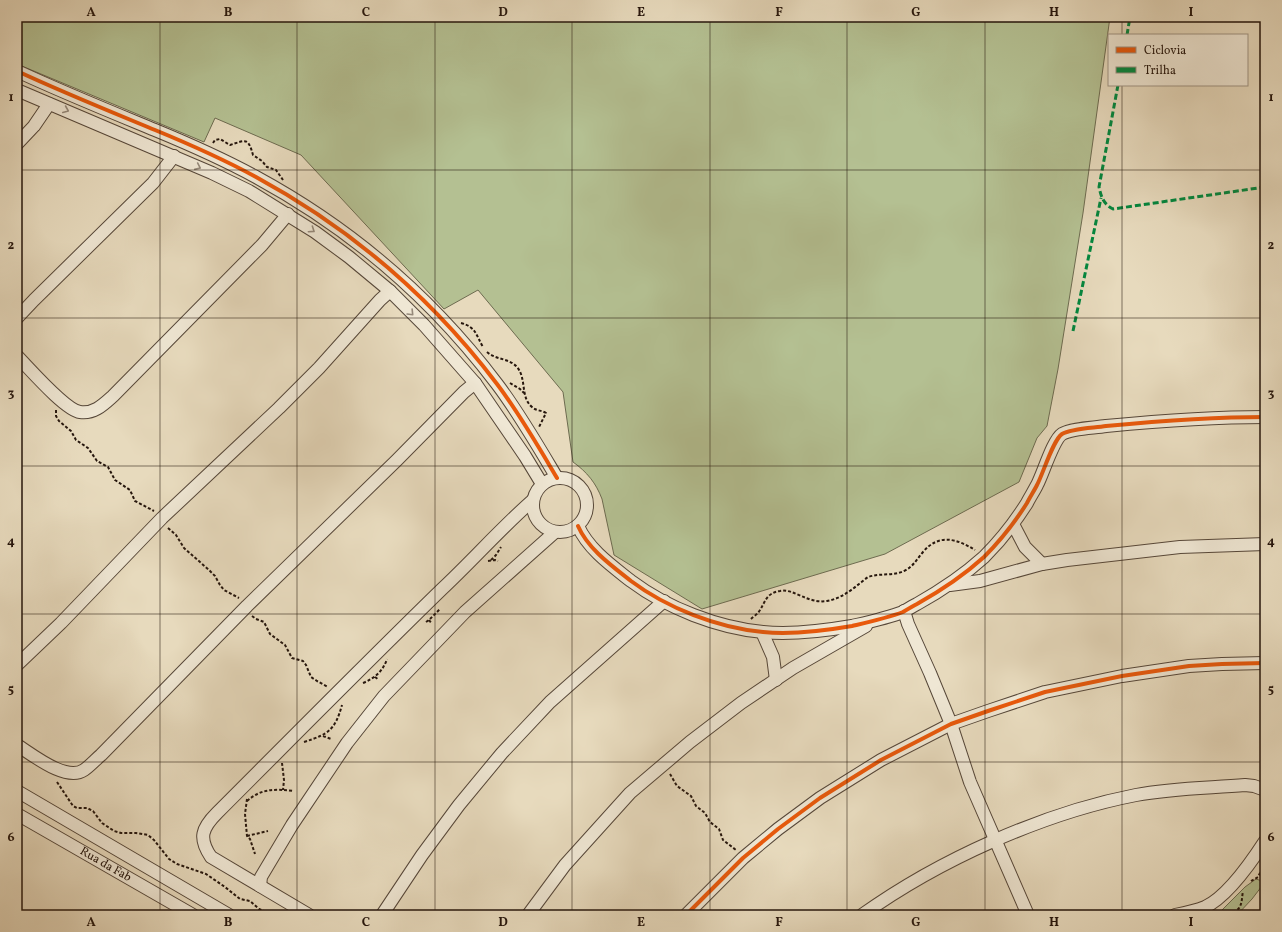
<svg xmlns="http://www.w3.org/2000/svg" width="1282" height="932" viewBox="0 0 1282 932" font-family="Vollkorn,serif">
<style>
.green{fill:#b4c092;stroke:#6d6b50}
.lines{fill:none;stroke-linecap:round;stroke-linejoin:round}
.minor-casing{stroke:#564739;stroke-width:14}
.path{stroke:#26160d;stroke-width:2;stroke-dasharray:3 2;stroke-linecap:butt}
.minor{stroke:#efe7d4;stroke-width:12}
.quiet{stroke:#00873e;stroke-width:3;stroke-dasharray:6 3;stroke-linecap:butt}
.cycleway-casing{stroke:#efe7d4;stroke-width:6}
.cycleway{stroke:#e8590c;stroke-width:4}
.oneway{stroke:#95897a}
.grid{fill:none;stroke:#26160d;stroke-width:1;stroke-opacity:0.55}
.labels{text-anchor:middle;dominant-baseline:central;stroke-width:3;stroke-linejoin:round;paint-order:stroke}
.street-label{font-size:12px;fill:#26160d;stroke:#efe7d4}
.neatline{fill:none;stroke:#26160d;stroke-width:1.5}
.grid-label{font-size:13px;text-anchor:middle;font-weight:bold;fill:#26160d}
</style>
<rect width="100%" height="100%" fill="#e7dabd"/>
<filter id="stains"><feTurbulence type="fractalNoise" baseFrequency=".005" numOctaves="4"/><feColorMatrix values="0 0 0 0 .2 0 0 0 0 .09 0 0 0 0 .02 0 0 0 .5 -.17"/></filter>
<radialGradient id="worn" r=".72"><stop offset=".6" stop-color="#630" stop-opacity="0"/><stop offset="1" stop-color="#630" stop-opacity=".3"/></radialGradient>
<path class="green" d="M17,17H1110L1083,213L1058,369L1047,426L1037,438L1019,482L885,554L702,609L614,555L602,499C596,483 587,472 573,462L563,392L478,290L444,309L301,155L215,118L204,142L17,64Z
M1256,879L1265,882L1252,899L1237,915H1217L1245,887Z"/>
<g class="lines">
<g class="minor-casing">
<g id="minor">
<path d="M17,71C62,92 109,111 155,130C189,144 223,159 256,177C350,228 432,298 497,384C519,413 538,446 557,478"/>
<path d="M17,90L212,173L249,191L315,232L349,257L390,291L424,325L475,383L525,456L542,484"/>
<path d="M17,144L34,126L49,104"/>
<path d="M17,318L34,300L153,183L174,156"/>
<path d="M17,356C29,368 65,410 80,412C94,414 103,405 113,396L262,245L288,214"/>
<circle cx="560" cy="505" r="27"/>
<path d="M1013,524L1025,547L1042,564"/>
<path d="M578,526C588,549 612,566 631,581C667,608 718,628 763,632C793,635 823,631 852,626C869,622 887,618 903,612C908,609 913,606 917,604C942,590 963,576 984,557C1000,541 1015,522 1027,503C1030,497 1034,491 1037,485C1043,474 1053,440 1062,434C1072,428 1094,428 1106,426C1159,421 1212,417 1265,417"/>
<path d="M950,585L980,581L1042,564L1067,560L1180,547L1265,544"/>
<path d="M904,611L908,624L930,673L951,724L970,782L1028,915"/>
<path d="M762,632L773,657L776,680"/>
<path d="M17,665L61,623L162,518L279,408L319,368L380,300L390,291"/>
<path d="M17,745C33,755 66,782 84,770C90,766 95,760 101,755L247,606L397,460L464,392L475,383"/>
<path d="M17,791L229,915"/>
<path id="s1" d="M17,814L193,915"/>
<path d="M260,886L261,877L292,825L347,743L384,696L465,612L555,532"/>
<path d="M309,915L211,857C198,838 202,828 217,813C292,738 366,663 442,589C473,560 501,528 533,500"/>
<path d="M382,915L422,855L459,805L502,753L550,702L664,601"/>
<path d="M528,915L565,865L630,793L690,742L741,703L793,668L866,626"/>
<path d="M686,915L743,858L778,829L820,798L881,760L951,724L988,711L1045,692L1122,676L1189,666L1222,664L1265,663"/>
<path d="M862,915C939,860 1043,813 1136,795C1172,788 1209,788 1245,785L1254,786L1265,790"/>
<path d="M1175,915C1185,913 1195,911 1205,907C1227,897 1252,861 1265,841"/>
</g>
</g>
<path class="path" d="M213,143L215,140L220,139L230,145C246,140 248,137 253,155L262,161L267,167L276,170L283,180
M461,323C476,327 476,335 483,347
M487,352C496,360 509,358 517,367C527,379 520,397 532,407C536,411 541,410 546,413L539,427
M510,383L520,389L524,393
M56,410V416L59,421L71,431L76,440L88,448L97,461L108,467L115,480L130,490L135,501L154,511
M168,528L176,535L184,548L209,570L215,576L220,585L224,590L239,598
M491,560L496,555L501,547
M488,561L495,560L498,561
M252,616L256,619L264,622L270,634L285,645L292,658L303,661L306,665L311,677L317,681L328,687
M751,619C753,617 756,615 758,613C765,604 765,593 780,591C794,588 807,604 827,601C839,599 849,592 859,584C862,582 865,579 868,577C880,573 893,576 904,571C913,567 917,559 923,552C939,533 957,539 975,550
M429,620L432,624
M426,622L429,620L440,609
M375,677L379,680
M363,683C375,678 383,671 387,659
M323,736L331,739
M304,742C329,734 335,730 342,705
M282,763L284,780L283,790
M670,774L677,786L691,796L696,806L705,813L710,822L719,829L723,840L736,850
M57,782L73,806L77,808H87L93,811L102,823L114,831L121,833H136L148,835L154,840L169,859L177,864L206,874L225,887L240,899L250,901L259,909L275,915
M247,799L245,814L247,836L250,839L255,854
M247,801C262,788 275,789 294,791
M247,836L268,831
M1251,881L1258,877L1261,871L1265,869
M1229,915C1243,909 1241,903 1243,891"/>
<use href="#minor" class="minor"/>
<path class="quiet" d="M1127,35L1130,17
M1118,85L1099,187C1101,196 1103,204 1113,209L1265,187
M1073,331L1101,198"/>
<g class="cycleway-casing">
<path id="cycleway" d="M17,71C62,92 109,111 155,130C189,144 223,159 256,177C350,228 432,298 497,384C519,413 538,446 557,478
M578,526C588,549 612,566 631,581C667,608 718,628 763,632C793,635 823,631 852,626C869,622 887,618 903,612C908,609 913,606 917,604C942,590 963,576 984,557C1000,541 1015,522 1027,503C1030,497 1034,491 1037,485C1043,474 1053,440 1062,434C1072,428 1094,428 1106,426C1159,421 1212,417 1265,417
M686,915L743,858L778,829L820,798L881,760L951,724L988,711L1045,692L1122,676L1189,666L1222,664L1265,663"/>
</g>
<use href="#cycleway" class="cycleway"/>
</g>
<defs><path id="oneway-chevron" d="M-2-3.5L2.5 0L-2 3.5" fill="none" stroke-width="1.6" stroke-linecap="round" stroke-linejoin="round"/></defs>
<g class="oneway">
<use href="#oneway-chevron" transform="translate(66 110) rotate(23)"/>
<use href="#oneway-chevron" transform="translate(198 167) rotate(24)"/>
<use href="#oneway-chevron" transform="translate(312 230) rotate(34)"/>
<use href="#oneway-chevron" transform="translate(411 313) rotate(46)"/>
</g>
<path class="grid" d="M160,17V915M297,17V915M435,17V915M572,17V915M710,17V915M847,17V915M985,17V915M1122,17V35M1122,85V915M17,170H1265M17,318H1265M17,466H1265M17,614H1265M17,762H1265"/>
<g class="labels">
<g class="street-label">
<text stroke="none"><textPath href="#s1" startOffset="102">Rua da Fab</textPath></text>
</g>
</g>
<rect width="1282" height="932" fill="none" stroke="#e7dabd" stroke-width="44"/>
<rect x="1108" y="34" width="140" height="52" fill="#efe7d4" stroke="#9f9384"/>
<rect x="1116" y="47" width="20" height="6" fill="#e8590c" stroke="#9f9384"/>
<text x="1144" y="54" font-size="12" fill="#26160d">Ciclovia</text>
<rect x="1116" y="67" width="20" height="6" fill="#00873e" stroke="#9f9384"/>
<text x="1144" y="74" font-size="12" fill="#26160d">Trilha</text>
<rect x="22" y="22" width="1238" height="888" class="neatline"/>
<g class="grid-label">
<text x="91" y="16">A</text>
<text x="228" y="16">B</text>
<text x="366" y="16">C</text>
<text x="503" y="16">D</text>
<text x="641" y="16">E</text>
<text x="779" y="16">F</text>
<text x="916" y="16">G</text>
<text x="1054" y="16">H</text>
<text x="1191" y="16">I</text>
<text x="11" y="101">1</text>
<text x="1271" y="101">1</text>
<text x="11" y="249">2</text>
<text x="1271" y="249">2</text>
<text x="11" y="397">3</text>
<text x="1271" y="397">3</text>
<text x="11" y="545">4</text>
<text x="1271" y="545">4</text>
<text x="11" y="693">5</text>
<text x="1271" y="693">5</text>
<text x="11" y="841">6</text>
<text x="1271" y="841">6</text>
<text x="91" y="926">A</text>
<text x="228" y="926">B</text>
<text x="366" y="926">C</text>
<text x="503" y="926">D</text>
<text x="641" y="926">E</text>
<text x="779" y="926">F</text>
<text x="916" y="926">G</text>
<text x="1054" y="926">H</text>
<text x="1191" y="926">I</text>
</g>
<rect width="100%" height="100%" filter="url(#stains)"/>
<rect width="100%" height="100%" fill="url(#worn)"/>
</svg>
